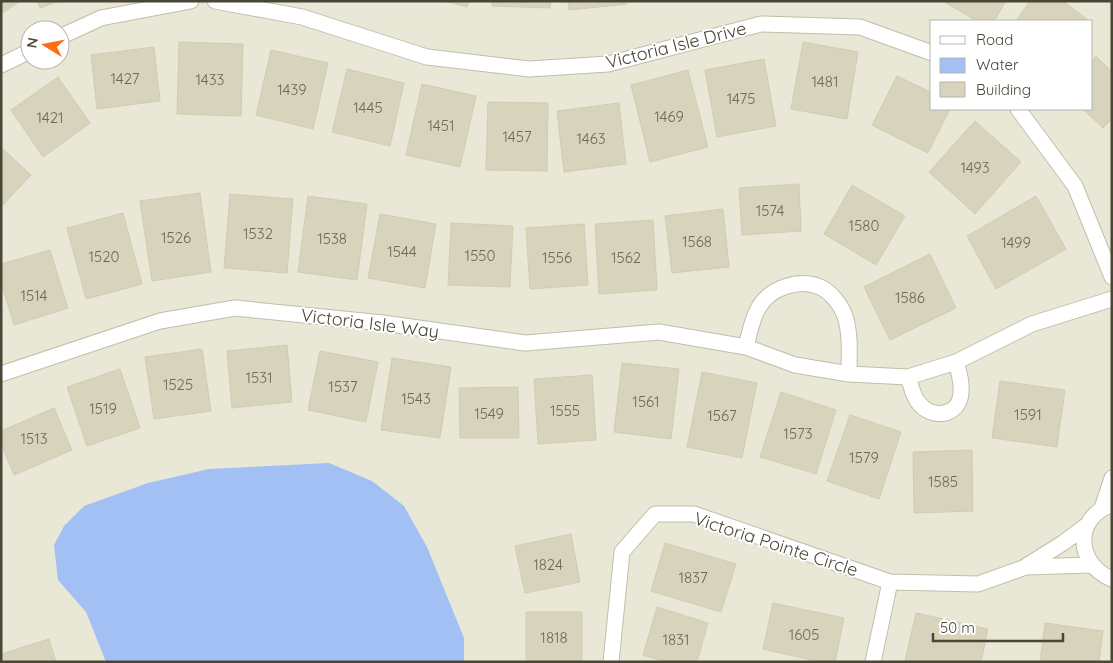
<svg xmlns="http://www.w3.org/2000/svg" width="1113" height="663" viewBox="0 0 1113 663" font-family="Quicksand,sans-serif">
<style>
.residential{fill:#e9e7d6;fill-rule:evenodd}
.water{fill:#a2c0f4}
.building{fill:#d7d3bd;stroke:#d2ccb0}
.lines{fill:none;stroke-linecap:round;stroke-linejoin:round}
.minor-casing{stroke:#c1beaa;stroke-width:17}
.minor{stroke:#fff;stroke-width:15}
.labels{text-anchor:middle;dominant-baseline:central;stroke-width:4;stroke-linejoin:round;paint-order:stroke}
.number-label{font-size:15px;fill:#6c6958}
.street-label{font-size:18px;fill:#494636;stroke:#fff}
</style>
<rect width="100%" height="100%" fill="#f5f4e8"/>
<path class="residential" d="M1,1H1112V662H1ZM932,21H1092V109H932ZM30,30H60V60H30Z"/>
<path class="water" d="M329,463L372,481L404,506L427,547L464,638V662H106L86,612L58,580L54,545L64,526L84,506L148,483L209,469Z"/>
<path class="building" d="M1,1H20L1,14Z
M37,1H59L40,8Z
M445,1H469L467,7Z
M492,1H551L550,8L492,6Z
M568,1H627V4L569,10Z
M943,1H1006L994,21H977Z
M1030,1H1063L1088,20L1087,21H1016Z
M179,42L243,44L241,116L177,114Z
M803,42L858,52L847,119L791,109Z
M154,47L160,101L97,109L91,55Z
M271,50L328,63L313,129L256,115Z
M1096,56L1112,72V119L1103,128L1083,109H1092V61Z
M764,59L776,126L717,137L705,70Z
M347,69L404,83L390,146L332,132Z
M688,70L708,147L650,162L631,85Z
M897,76L932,93V109H950L928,153L872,125Z
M58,77L90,123L43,157L11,110Z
M422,84L476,96L460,167L406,155Z
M488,102L548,103L547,171L486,170Z
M619,103L626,164L564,172L557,111Z
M975,121L1021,162L975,214L929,172Z
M1,147L31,175L1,207Z
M799,184L801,231L742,235L739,188Z
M852,185L905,216L876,265L824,234Z
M200,193L211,272L152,281L140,201Z
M230,194L293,199L287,273L224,268Z
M308,196L367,204L357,280L298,272Z
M1036,196L1066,249L996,289L967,236Z
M723,209L729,267L672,273L665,216Z
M123,213L142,284L86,299L67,228Z
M380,214L436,224L425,288L368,278Z
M653,220L657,290L599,294L595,224Z
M451,223L513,226L510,287L448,285Z
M584,224L588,285L530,289L526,228Z
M50,250L68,308L14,325L1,282V264Z
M930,254L956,308L890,340L864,287Z
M287,345L292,402L232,408L227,351Z
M202,349L211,411L154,419L145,357Z
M320,351L378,362L366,422L308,410Z
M392,358L451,367L440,438L381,430Z
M622,363L679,369L671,439L614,432Z
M120,369L140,428L87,446L67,387Z
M702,372L757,383L742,458L687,447Z
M592,375L596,440L538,444L534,379Z
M1000,381L1065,390L1057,447L992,438Z
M518,387L519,438H460L459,388Z
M781,392L836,410L816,474L760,457Z
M54,408L72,450L14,475L1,444V431Z
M850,415L901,432L879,499L827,481Z
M972,450L973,511L914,513L913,452Z
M571,534L580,582L525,593L515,546Z
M665,543L736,564L721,612L651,591Z
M773,603L844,618L835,662H821L763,649Z
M657,607L708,623L697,662H667L643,655Z
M526,612H582V662H526Z
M916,613L988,629L981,662L905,661Z
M1045,623L1103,631L1099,662H1040Z
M49,639L56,662H1V654Z"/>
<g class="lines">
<g class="minor-casing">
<path id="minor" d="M215,1L302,17L427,57L529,69L608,64L761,24L860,27L932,53
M60,37L101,18L191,1
M1,65L30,51
M1018,109L1075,186L1112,277
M746,347C749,335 752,318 759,307C770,288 799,278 820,287C831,292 841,305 845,316C851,335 849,355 849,374
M1,374L160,321L235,308L383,323L525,343L659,332L746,347L795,365L849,374L908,377L956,362L1032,324L1112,299
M908,377C911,385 913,396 918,402C931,420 959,417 961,393C962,382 959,372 956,362
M1112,505C1073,517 1076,565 1112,579
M1102,508L1112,478
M1025,567L1091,565
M611,662L622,552L655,514H694L890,582L978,584L1023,568L1063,543L1087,525
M873,662L890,582"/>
</g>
<use href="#minor" class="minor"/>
</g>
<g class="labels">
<g class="number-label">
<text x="125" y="78">1427</text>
<text x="210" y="79">1433</text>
<text x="825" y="81">1481</text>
<text x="292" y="89">1439</text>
<text x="741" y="98">1475</text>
<text x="368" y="107">1445</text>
<text x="669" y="116">1469</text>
<text x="50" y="117">1421</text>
<text x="441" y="125">1451</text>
<text x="517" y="136">1457</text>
<text x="591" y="138">1463</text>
<text x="975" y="167">1493</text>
<text x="770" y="210">1574</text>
<text x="864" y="225">1580</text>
<text x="258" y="233">1532</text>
<text x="176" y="237">1526</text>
<text x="332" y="238">1538</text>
<text x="697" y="241">1568</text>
<text x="1016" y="242">1499</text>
<text x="402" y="251">1544</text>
<text x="480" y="255">1550</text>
<text x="104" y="256">1520</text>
<text x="557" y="257">1556</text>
<text x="626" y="257">1562</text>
<text x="34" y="295">1514</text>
<text x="910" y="297">1586</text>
<text x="259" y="377">1531</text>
<text x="178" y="384">1525</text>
<text x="343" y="386">1537</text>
<text x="416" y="398">1543</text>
<text x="646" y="401">1561</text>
<text x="103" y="408">1519</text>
<text x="565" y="410">1555</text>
<text x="489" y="413">1549</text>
<text x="1028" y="414">1591</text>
<text x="722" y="415">1567</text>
<text x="798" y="433">1573</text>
<text x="34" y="438">1513</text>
<text x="864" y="457">1579</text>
<text x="943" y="481">1585</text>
<text x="548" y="564">1824</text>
<text x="693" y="577">1837</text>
<text x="804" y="634">1605</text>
<text x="554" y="637">1818</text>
<text x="676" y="639">1831</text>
</g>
<g class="street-label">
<text transform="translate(676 45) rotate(-14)">Victoria Isle Drive</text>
<text transform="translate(370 323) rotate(7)">Victoria Isle Way</text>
<text transform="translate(776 544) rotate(18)">Victoria Pointe Circle</text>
</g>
</g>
<rect width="1113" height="663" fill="none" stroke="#494636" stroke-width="5"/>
<rect x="930" y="20" width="162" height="90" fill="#ffffff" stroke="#b6b5af"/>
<rect x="940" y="36" width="25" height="8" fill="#ffffff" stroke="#b6b5af"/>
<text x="976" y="45" font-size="15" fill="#494636">Road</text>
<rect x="940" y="58" width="25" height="15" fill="#a2c0f4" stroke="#b6b5af"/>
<text x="976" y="70" font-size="15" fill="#494636">Water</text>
<rect x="940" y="82" width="25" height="15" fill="#d7d3bd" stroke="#b6b5af"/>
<text x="976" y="95" font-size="15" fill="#494636">Building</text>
<g transform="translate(45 45) rotate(280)"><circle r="24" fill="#ffffff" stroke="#b6b5af"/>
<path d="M0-4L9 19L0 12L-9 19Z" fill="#ff6c15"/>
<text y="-8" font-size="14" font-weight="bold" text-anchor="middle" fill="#494636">N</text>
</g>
<path d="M933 633v8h130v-8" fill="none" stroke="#494636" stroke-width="2.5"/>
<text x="940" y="633" font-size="15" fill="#494636" stroke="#ffffff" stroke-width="4" paint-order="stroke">50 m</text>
</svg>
